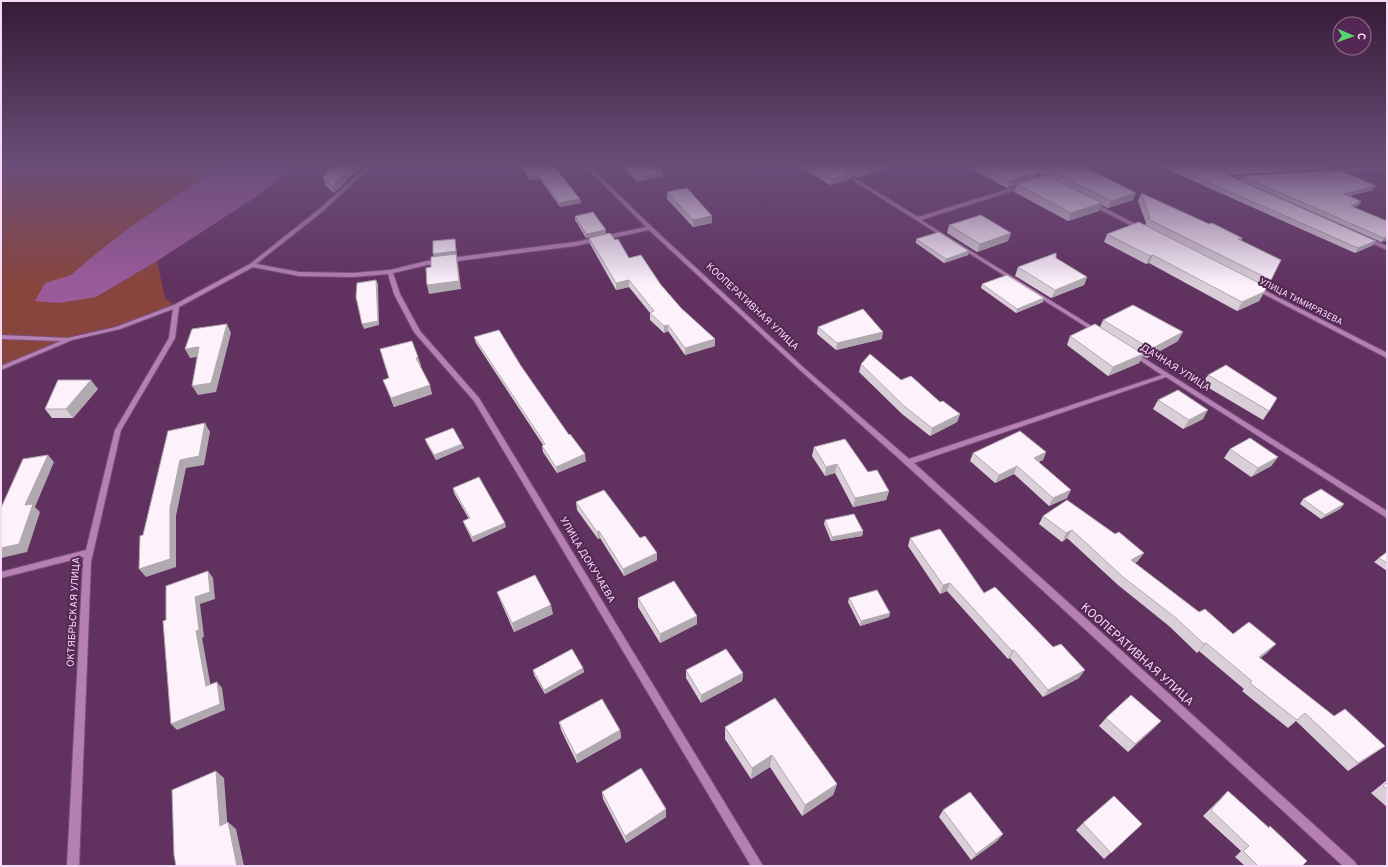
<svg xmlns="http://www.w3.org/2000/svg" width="1388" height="867" viewBox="0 0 1388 867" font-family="Overpass,sans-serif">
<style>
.green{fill:#88453d}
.water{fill:#9b5b9a}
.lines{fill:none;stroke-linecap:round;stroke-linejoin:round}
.minor-casing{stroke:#7a5179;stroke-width:2}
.minor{fill:#b680b4;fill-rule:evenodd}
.wall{fill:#dacfd9;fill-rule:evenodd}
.shaded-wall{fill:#b1a9b0}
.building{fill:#fdf1fc;stroke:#b1a9b0}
.labels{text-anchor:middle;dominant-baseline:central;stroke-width:4;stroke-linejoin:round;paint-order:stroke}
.far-street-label{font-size:9px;fill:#f7daf5;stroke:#552755}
.street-label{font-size:10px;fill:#f7daf5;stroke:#552755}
.near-street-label{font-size:12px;fill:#f7daf5;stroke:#552755}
</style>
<rect width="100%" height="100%" fill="#613160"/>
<path class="green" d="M1,164H224L126,230L93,256L71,276L45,283L96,297L157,261L165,298L176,306L118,328L70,339L1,368Z"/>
<path class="water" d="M224,164H297L257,196L157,261L96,297L59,303L35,301L45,283L71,275L93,256L126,230Z"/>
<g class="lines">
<g class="minor-casing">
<path id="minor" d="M370,164H374L322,212L256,264L299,272L353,273L390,270L427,261L575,242L646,227L583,164H587L652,227L804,368L909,459L1162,375L1132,355L1131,354L1132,353L1134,352L1387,511V518L1166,377L914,463L1355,862L1357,866H1343L905,464L800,370L649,230L575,246L427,265L393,273L400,294L420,331L479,398L763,866H751L474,401L414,332L394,294L388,274L353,277L299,276L253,267L179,307L175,338L121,430L91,562L79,866H67L83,562L84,557L1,578V572L86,550L115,430L169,338L173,309L120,329L72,340L1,370V366L61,341L1,339V335L68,338L116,327L174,305L250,264L318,210Z
M827,164H832L918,217L1021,185H1025V187L921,220L1101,332L1098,334L1096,333Z
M1387,167V169L1335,172L1333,171L1335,170Z
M1251,175H1253V177L1228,179L1226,178L1228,177Z
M1091,203H1095L1143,228L1138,229L1091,205Z
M1367,237L1387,246V250L1365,240L1364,239Z
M1256,286L1387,353V358L1254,289V287Z"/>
</g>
<use href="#minor" class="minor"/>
</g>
<path class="wall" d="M334,164V193L326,186L323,178Z
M519,164H552L580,199L581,203L560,207L540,179L530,180Z
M620,164H654L663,172V176L637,182Z
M796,164H835L849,180L830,185Z
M835,164H890L889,168L857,178Z
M973,164H1079L1133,200L1108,208L1101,205L1099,211L1068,221L1014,192L1017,185L1007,188L971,169ZM1038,173L1044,176L1036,178Z
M1155,164H1329L1331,165L1328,169L1229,175L1373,245L1355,253Z
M1242,176L1373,190L1349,196L1359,205L1354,207L1387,240L1381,242L1240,180Z
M667,192L712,216V223L693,227L667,199Z
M1141,193L1209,224L1242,238L1241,241L1271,280L1259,301L1237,311L1149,263L1146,264L1104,242L1107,234L1145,225L1146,223L1138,201Z
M575,216L606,234L586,238L575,220Z
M949,225L1011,233L1008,241L977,252L947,233Z
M589,238L629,258L661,285L681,308L715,339V346L685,355L668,331L664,333L650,320V313L629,287L616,290L590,244Z
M916,239L969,251L968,255L944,263L916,243Z
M1056,258L1087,277L1084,285L1051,298L1015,276L1018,267Z
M982,284L1043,302L1016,313L981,288Z
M1103,320L1178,341L1147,358L1142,356L1139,363L1108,376L1067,345L1070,336L1100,327Z
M818,327L882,339L836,350L817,334Z
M474,337L521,366L569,435L586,461L557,473L543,452L542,446L543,445L476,343Z
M418,357L421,366L420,367L432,394L394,407L383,380L389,378Z
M861,364L901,380L960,414L957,422L930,436L902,414L859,372Z
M1208,375L1269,411L1263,420L1202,384Z
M98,389L73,418H52L45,409Z
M1158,400L1203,419L1183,429L1153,409Z
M425,439L462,444L464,448L436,460L427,444Z
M814,447L868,472L889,491L886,500L853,507L835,473L825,476L812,456Z
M1230,449L1278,457L1271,466L1251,477L1224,458Z
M1046,452L1043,460L1038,462L1067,498L1049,506L1014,474L995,483L970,461L973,453Z
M453,488L506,527L473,542L465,526L463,521L469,519L454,493Z
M1303,499L1344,504L1340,509L1321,519L1300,504Z
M576,502L640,538L657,553V560L624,576L600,538L598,539L577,510Z
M1043,516L1138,561L1135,563L1199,612L1233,634L1268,652L1260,658L1334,716L1385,746L1348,771L1296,721L1288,728L1242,691L1244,689L1199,651L1197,653L1169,626L1118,585L1067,538L1062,542L1039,524Z
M825,520L863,531L862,536L831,541L824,524Z
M910,538L984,593L1079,678L1043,697L1010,658L1008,659L947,591L940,594L908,546Z
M1387,552V571L1374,562L1379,558Z
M497,592L553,614L514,632L500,600Z
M638,598L697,616V624L660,643L638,607Z
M849,598L890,613L889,617L860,626L848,602Z
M583,668L584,672L545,694L534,675L533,670Z
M686,670L743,673L742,681L701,703L686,678Z
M1106,718L1161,721L1153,729L1128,752L1099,726Z
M559,722L620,730L621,738L577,763L561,730Z
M725,727L837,784L833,795L802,816L770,767L751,779L725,739Z
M1387,780V807L1371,793Z
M1228,791L1268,827L1270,826L1302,866H1245L1235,857L1241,851L1203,816Z
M602,792L666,817L626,843L603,799Z
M943,810L1003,834L997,841L971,860L939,817Z
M1083,823L1142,824L1104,859L1076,830Z"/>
<path class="shaded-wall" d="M354,164H364L334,193L332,186Z
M884,164H890L889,168L857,178L858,171Z
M663,172V176L637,182V178Z
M1038,172L1036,179L1017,184V185L1007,188L1009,181Z
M850,174L849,180L830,185L831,179Z
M539,175L540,179L530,180V177Z
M1376,186L1373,190L1341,198L1344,194Z
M1136,193L1133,200L1108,208L1111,201Z
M580,199L581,203L560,207L559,203Z
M1361,201L1359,205L1348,210L1351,206Z
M1102,203L1099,211L1068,221L1071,213Z
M712,216V223L693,227V220Z
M606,230V234L586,238V234Z
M1011,233L1008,241L977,252L980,244Z
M1387,237V240L1381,242L1384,238Z
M455,239L461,289L429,294L427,285L434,259L433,254Z
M1376,241L1373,245L1355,253L1358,248Z
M969,251L968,255L944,263L946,259Z
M1153,255L1149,263L1146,264L1150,256Z
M1087,277L1084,285L1051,298L1055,290Z
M376,280L378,284L379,325L364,329L362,324Z
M629,280V287L616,290V283Z
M1264,292L1259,301L1237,311L1242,302Z
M1044,298L1043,302L1016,313L1017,309Z
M227,324L231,333L216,392L198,395L192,386Z
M668,325V331L664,333V326Z
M883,332L882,339L836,350L837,343Z
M1183,332L1178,341L1147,358L1151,349Z
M715,339V346L685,355V348Z
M199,347L204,356L190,358L185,349Z
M1143,354L1139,363L1108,376L1113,367Z
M418,357L421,366L418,367L416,358Z
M91,380L98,389L73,418L66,409Z
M430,385L432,394L394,407L391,398Z
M1208,410L1203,419L1183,429L1189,420Z
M960,414L957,422L930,436L932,428Z
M205,423L210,432L204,465L186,468L176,516V567L146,577L139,569L170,508L180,460Z
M462,444L464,448L436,460L434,455Z
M1046,452L1043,460L1030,466L1034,458Z
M585,454L586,461L557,473L556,467Z
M48,455L54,462L35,507L40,512L27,552L1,558V548L25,505Z
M1278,457L1271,466L1251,477L1258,468Z
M837,464L835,473L825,476L826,467Z
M1017,466L1014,474L995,483L999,475Z
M1071,490L1067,498L1049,506L1053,498Z
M889,491L886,500L853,507L855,498Z
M1344,504L1340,509L1321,519L1325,515Z
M505,523L506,527L473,542L472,537Z
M1072,530L1067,538L1062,542L1066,533Z
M599,531L600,538L598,539L597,532Z
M863,531L862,536L831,541L832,537Z
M657,553V560L624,576L623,569Z
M1144,553L1138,561L1126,568L1131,560Z
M208,571L213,578L215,599L200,604L204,637L202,638L212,693L206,686L196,631L195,597Z
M950,583L947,591L940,594L943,585Z
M551,605L553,614L514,632L512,623Z
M890,613L889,617L860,626L861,621Z
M697,616V624L660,643V634Z
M1206,643L1199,651L1197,653L1204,644Z
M1276,644L1268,652L1252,665L1259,657Z
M1014,650L1010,658L1008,659L1012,651Z
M583,668L584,672L545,694L544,690Z
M1085,670L1079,678L1043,697L1048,690Z
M743,673L742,681L701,703V695Z
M217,682L222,688L225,710L177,730L171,724Z
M1161,721L1153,729L1128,752L1135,744Z
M620,730L621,738L577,763L576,755Z
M1385,746L1375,753L1348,771L1358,763Z
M772,755L770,767L751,779L752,768Z
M216,771L224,778L228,833L220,826Z
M837,784L833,795L802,816L805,805Z
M666,809V817L626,843L625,836Z
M228,822L236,829L244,866H237Z
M1003,834L997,841L971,860L976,854Z"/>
<path class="building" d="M334,164H354L332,186L323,178Z
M521,164H552L580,199L559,203L539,175L530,177Z
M623,164H654L663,172L637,178Z
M807,164H835L850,174L831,179Z
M846,164H884L858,171Z
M977,164H1025L1038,172L1009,181Z
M1037,164H1079L1136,193L1111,201Z
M1167,164H1203L1376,241L1358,248Z
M1214,164H1329L1331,165L1232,171Z
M1340,170L1376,186L1344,194L1361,201L1351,206L1387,221V237L1384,238L1242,176Z
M1046,175L1102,203L1071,213L1017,184Z
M687,188L712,216L693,220L667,192Z
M1141,193L1209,224L1212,223L1242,238L1238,239L1281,260L1271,280L1148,219L1150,218Z
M593,212L606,230L586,234L575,216Z
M981,215L1011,233L980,244L949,225Z
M1139,222L1267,287L1264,292L1242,302L1153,255L1150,256L1107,234Z
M939,232L969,251L946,259L916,239Z
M610,233L615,240L618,239L629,258L641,255L661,285L681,308L715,339L685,348L668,325L664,326L650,313L654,311L629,280L616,283L589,238Z
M455,239L456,251L433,254V241Z
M1056,253V258L1087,277L1055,290L1018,267Z
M456,254L459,281L427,285L426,268L431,267V257Z
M1007,275L1044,298L1017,309L982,284Z
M376,280L378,321L362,324L356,297L357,283Z
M1133,305L1183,332L1151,349L1103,320Z
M863,309L883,332L837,343L818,327Z
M227,324L211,383L192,386L199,347L185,349L192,329Z
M1095,324L1143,354L1113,367L1070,336Z
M499,330L521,366L569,435L570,434L585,454L556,467L542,446L545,444L474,337Z
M412,341L418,357L416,358L430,385L391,398L383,380L389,378L380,349Z
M870,354L901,380L911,376L940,402L943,401L960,414L932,428L904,406L861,364Z
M1226,365L1277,398L1269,411L1208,375Z
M58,380H91L66,409H45Z
M1178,390L1208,410L1189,420L1158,400Z
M205,423L199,456L180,460L170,508V559L139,569L140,536L143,535L168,431Z
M453,428L462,444L434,455L425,439Z
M1020,431L1046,452L1034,458L1071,490L1053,498L1017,466L999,475L973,453Z
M1250,438L1278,457L1258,468L1230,449Z
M845,439L868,472L877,470L889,491L855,498L837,464L826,467L814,447Z
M48,455L25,505L33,504L19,544L1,548V508L23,459Z
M479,477L505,523L472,537L463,521L470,518L453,488Z
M1321,489L1344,504L1325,515L1303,499Z
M604,490L640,538L645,536L657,553L623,569L599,531L597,532L576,502Z
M1067,500L1115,534L1119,532L1144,553L1131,560L1199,612L1205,609L1233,634L1249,622L1276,644L1259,657L1334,716L1345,709L1385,746L1358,763L1305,713L1297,720L1250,683L1252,681L1206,643L1204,644L1176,618L1123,577L1072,530L1066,533L1043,516Z
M854,514L863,531L832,537L825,520Z
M940,529L984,593L995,587L1053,647L1061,644L1085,670L1048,690L1014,650L1012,651L950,583L943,585L910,538Z
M1387,552V563L1379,558Z
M208,571L210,592L195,597L199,630L196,631L206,686L217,682L220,704L171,724L163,621L166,620V586Z
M535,575L551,605L512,623L497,592Z
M674,581L697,616L660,634L638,598Z
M877,590L890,613L861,621L849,598Z
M572,649L583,668L544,690L533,670Z
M726,649L743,673L701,695L686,670Z
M1131,695L1161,721L1135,744L1106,718Z
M775,698L837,784L805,805L772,755L752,768L725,727Z
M602,699L620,730L576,755L559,722Z
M641,768L666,809L625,836L602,792Z
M216,771L220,826L228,822L237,866H176L174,855L172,790Z
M1387,782V789L1383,786Z
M1228,791L1269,828L1270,826L1307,861L1302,866H1258L1243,851L1249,846L1211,810Z
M970,792L1003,834L976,854L943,810Z
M1114,796L1142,824L1111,853L1083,823Z"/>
<linearGradient id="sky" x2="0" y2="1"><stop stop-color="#351b35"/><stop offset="0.58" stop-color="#6a4e7a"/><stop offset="1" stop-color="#6a4e7a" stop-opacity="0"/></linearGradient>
<rect width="1388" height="285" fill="url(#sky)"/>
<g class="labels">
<g class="far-street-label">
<text transform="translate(1301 302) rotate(27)">УЛИЦА ТИМИРЯЗЕВА</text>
</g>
<g class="street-label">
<text transform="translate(752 307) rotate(43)">КООПЕРАТИВНАЯ УЛИЦА</text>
<text transform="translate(1175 368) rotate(32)">ДАЧНАЯ УЛИЦА</text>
<text transform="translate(587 560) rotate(59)">УЛИЦА ДОКУЧАЕВА</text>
<text transform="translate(74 612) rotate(-87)">ОКТЯБРЬСКАЯ УЛИЦА</text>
</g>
<g class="near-street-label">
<text transform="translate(1137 655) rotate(42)">КООПЕРАТИВНАЯ УЛИЦА</text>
</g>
</g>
<rect width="1388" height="867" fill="none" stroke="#f7daf5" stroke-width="4"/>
<g transform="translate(1352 36) rotate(92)"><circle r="19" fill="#552755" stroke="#966f95"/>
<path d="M0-3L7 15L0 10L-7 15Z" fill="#57d570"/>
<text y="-6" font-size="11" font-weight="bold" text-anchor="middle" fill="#f7daf5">С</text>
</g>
</svg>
